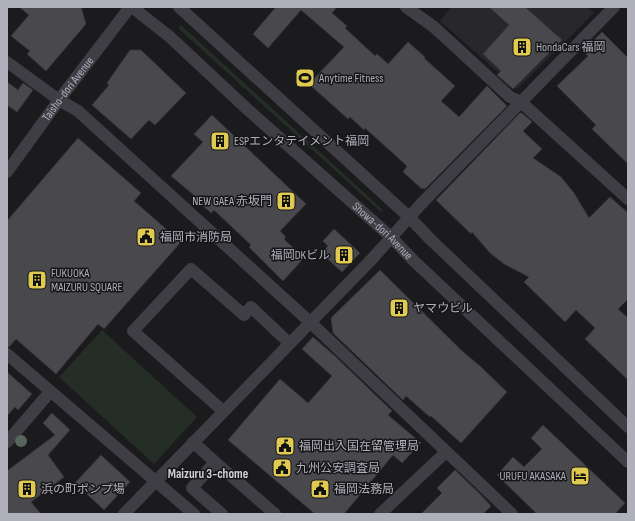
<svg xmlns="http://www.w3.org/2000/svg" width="635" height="521" viewBox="0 0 635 521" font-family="'Sofia Sans Condensed','Noto Sans JP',sans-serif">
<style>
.built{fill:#28272a}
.green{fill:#252d27}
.building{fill:#49484d;stroke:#363539}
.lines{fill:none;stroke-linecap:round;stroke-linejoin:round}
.minor{stroke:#3f3e44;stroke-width:12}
.tree{fill:#57665c}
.labels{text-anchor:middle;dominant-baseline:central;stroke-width:3;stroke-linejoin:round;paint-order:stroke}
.poi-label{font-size:12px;fill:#afb0bb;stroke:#161618;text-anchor:start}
.street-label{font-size:12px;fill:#afb0bb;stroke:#161618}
.neighbourhood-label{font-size:13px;font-weight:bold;fill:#d0d0d7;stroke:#161618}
</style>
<rect width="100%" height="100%" fill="#1b1b1d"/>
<path class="built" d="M451,7H587L594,13L517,89L440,21Z"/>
<path class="green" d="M181,25L383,210L381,212L178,28Z
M102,330L197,417L154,464L59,377Z"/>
<path class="building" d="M19,7H81L86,24L46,71L27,54L30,51L11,36L29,15Z
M276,7H337L332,13L347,26L345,28L375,56L377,54L388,64L408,42L425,57L424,58L455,86L441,101L459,117L487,86L507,106L425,189L424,188L422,189L403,172L407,166L365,128L364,130L350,117L348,119L309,84L344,47L301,10L268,48L253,34Z
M489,7H525L562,40L513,89L497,75L501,71L483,54L509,25Z
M602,32L628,58V164L592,129L596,125L557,86L588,56L583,51Z
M130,50H141L186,93L155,125L149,120L131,139L92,105L109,85L107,83Z
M7,82L18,90L23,83L33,90L17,112L7,105Z
M520,113H522L532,122L523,131L542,149L533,158L561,177L574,193L589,218L610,197L628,213V299L618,309L628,318V380L585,339L595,328L576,310L565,322L524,282L529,277L504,264L499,260L490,253L472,232L471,234L436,200Z
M212,115L306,204L280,231L286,237L284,239L304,258L283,281L249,247L251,245L214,210L211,213L201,204L202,202L171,176L203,142L194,134Z
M78,138L141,193L134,201L181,242L104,329L98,324L56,374L16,339L9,347H7V221Z
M334,229L360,253L342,272L321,253L328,246L323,241Z
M380,270L461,350L481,367L507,392L461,443L431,416L430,417L406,396L403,400L333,333L331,318Z
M313,337L336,357L392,411L388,415L421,443L402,463L393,455L344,514H315L228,440L280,379L308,403L332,376L302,349Z
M7,372L32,394L18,410L15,407L7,416Z
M52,413L70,430L48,455L64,477L31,502L41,514H7V471L55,435L43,423Z
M543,425L625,503L615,514H537L497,475L513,457L524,467L542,449L531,438Z
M101,455L130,482L104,510L75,483Z
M455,470L480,494L491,506L483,514H421L442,493L437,488Z"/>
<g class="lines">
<g class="minor">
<path id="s1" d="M132,7L170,37L246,108L391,237L414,261L628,462"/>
<path d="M179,7L409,217L431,240L628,427"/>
<path d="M406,7L434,27L510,97L521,102L628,199"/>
<path d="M7,62L59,100L78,111L310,322L512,514"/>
<path id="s2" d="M7,172L59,100L130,7"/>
<path d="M7,354L194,514"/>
<path d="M223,411L133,331L191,269L244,315L251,307L289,343"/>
<path d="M7,442L50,392"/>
<path d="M193,442L215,462"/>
<path d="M124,514L372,259L421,204L614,7"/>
<path d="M222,514L192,488L215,462L275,514"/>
<path d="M380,514L446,452"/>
</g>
</g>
<circle class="tree" cx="21" cy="441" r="6"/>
<defs>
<g id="building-square" transform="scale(1)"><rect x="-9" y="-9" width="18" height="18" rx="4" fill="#e0cb50" stroke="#161618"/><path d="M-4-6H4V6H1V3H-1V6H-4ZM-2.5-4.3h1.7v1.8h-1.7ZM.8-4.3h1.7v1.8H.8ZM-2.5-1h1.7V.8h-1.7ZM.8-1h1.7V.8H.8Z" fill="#111"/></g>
<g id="stadium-square" transform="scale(1)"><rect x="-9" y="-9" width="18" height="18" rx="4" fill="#e0cb50" stroke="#161618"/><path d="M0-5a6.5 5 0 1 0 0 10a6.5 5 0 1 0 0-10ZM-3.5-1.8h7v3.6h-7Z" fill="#111"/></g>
<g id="civic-square" transform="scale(1)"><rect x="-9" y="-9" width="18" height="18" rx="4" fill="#e0cb50" stroke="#161618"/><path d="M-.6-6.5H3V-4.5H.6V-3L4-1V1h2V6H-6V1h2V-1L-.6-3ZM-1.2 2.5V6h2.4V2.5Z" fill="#111"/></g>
<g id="hotel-square" transform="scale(1)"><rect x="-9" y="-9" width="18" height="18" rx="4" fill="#e0cb50" stroke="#161618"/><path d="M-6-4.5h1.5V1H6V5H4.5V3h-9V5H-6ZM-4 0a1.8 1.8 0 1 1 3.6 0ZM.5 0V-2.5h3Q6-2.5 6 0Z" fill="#111"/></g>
</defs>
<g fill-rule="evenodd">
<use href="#building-square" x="522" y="47"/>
<use href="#stadium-square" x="305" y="78"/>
<use href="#building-square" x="220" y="141"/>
<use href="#building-square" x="286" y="201"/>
<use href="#civic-square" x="146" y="237"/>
<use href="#building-square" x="344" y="255"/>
<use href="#building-square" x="37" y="280"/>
<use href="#building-square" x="399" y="308"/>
<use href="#civic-square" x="285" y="446"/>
<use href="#civic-square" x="282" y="468"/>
<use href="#hotel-square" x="580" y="476"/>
<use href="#building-square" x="27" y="489"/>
<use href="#civic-square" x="320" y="489"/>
</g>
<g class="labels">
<g class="poi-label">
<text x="536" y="47">HondaCars 福岡</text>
<text x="319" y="78">Anytime Fitness</text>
<text x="234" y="141">ESPエンタテイメント福岡</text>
<text x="272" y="201" text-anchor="end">NEW GAEA 赤坂門</text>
<text x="160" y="237">福岡市消防局</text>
<text x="330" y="255" text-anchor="end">福岡DKビル</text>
<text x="51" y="273">FUKUOKA<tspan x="51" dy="14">MAIZURU SQUARE</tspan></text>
<text x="413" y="308">ヤマウビル</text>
<text x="299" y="446">福岡出入国在留管理局</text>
<text x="296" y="468">九州公安調査局</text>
<text x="566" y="476" text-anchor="end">URUFU AKASAKA</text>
<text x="41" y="489">浜の町ポンプ場</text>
<text x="334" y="489">福岡法務局</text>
</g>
<g class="street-label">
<text stroke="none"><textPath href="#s2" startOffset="103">Taisho-dori Avenue</textPath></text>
<text stroke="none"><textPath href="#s1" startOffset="336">Showa-dori Avenue</textPath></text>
</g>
<g class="neighbourhood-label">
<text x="208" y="474">Maizuru 3-chome</text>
</g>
</g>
<rect width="635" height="521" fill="none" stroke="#afb0bb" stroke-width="16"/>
</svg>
